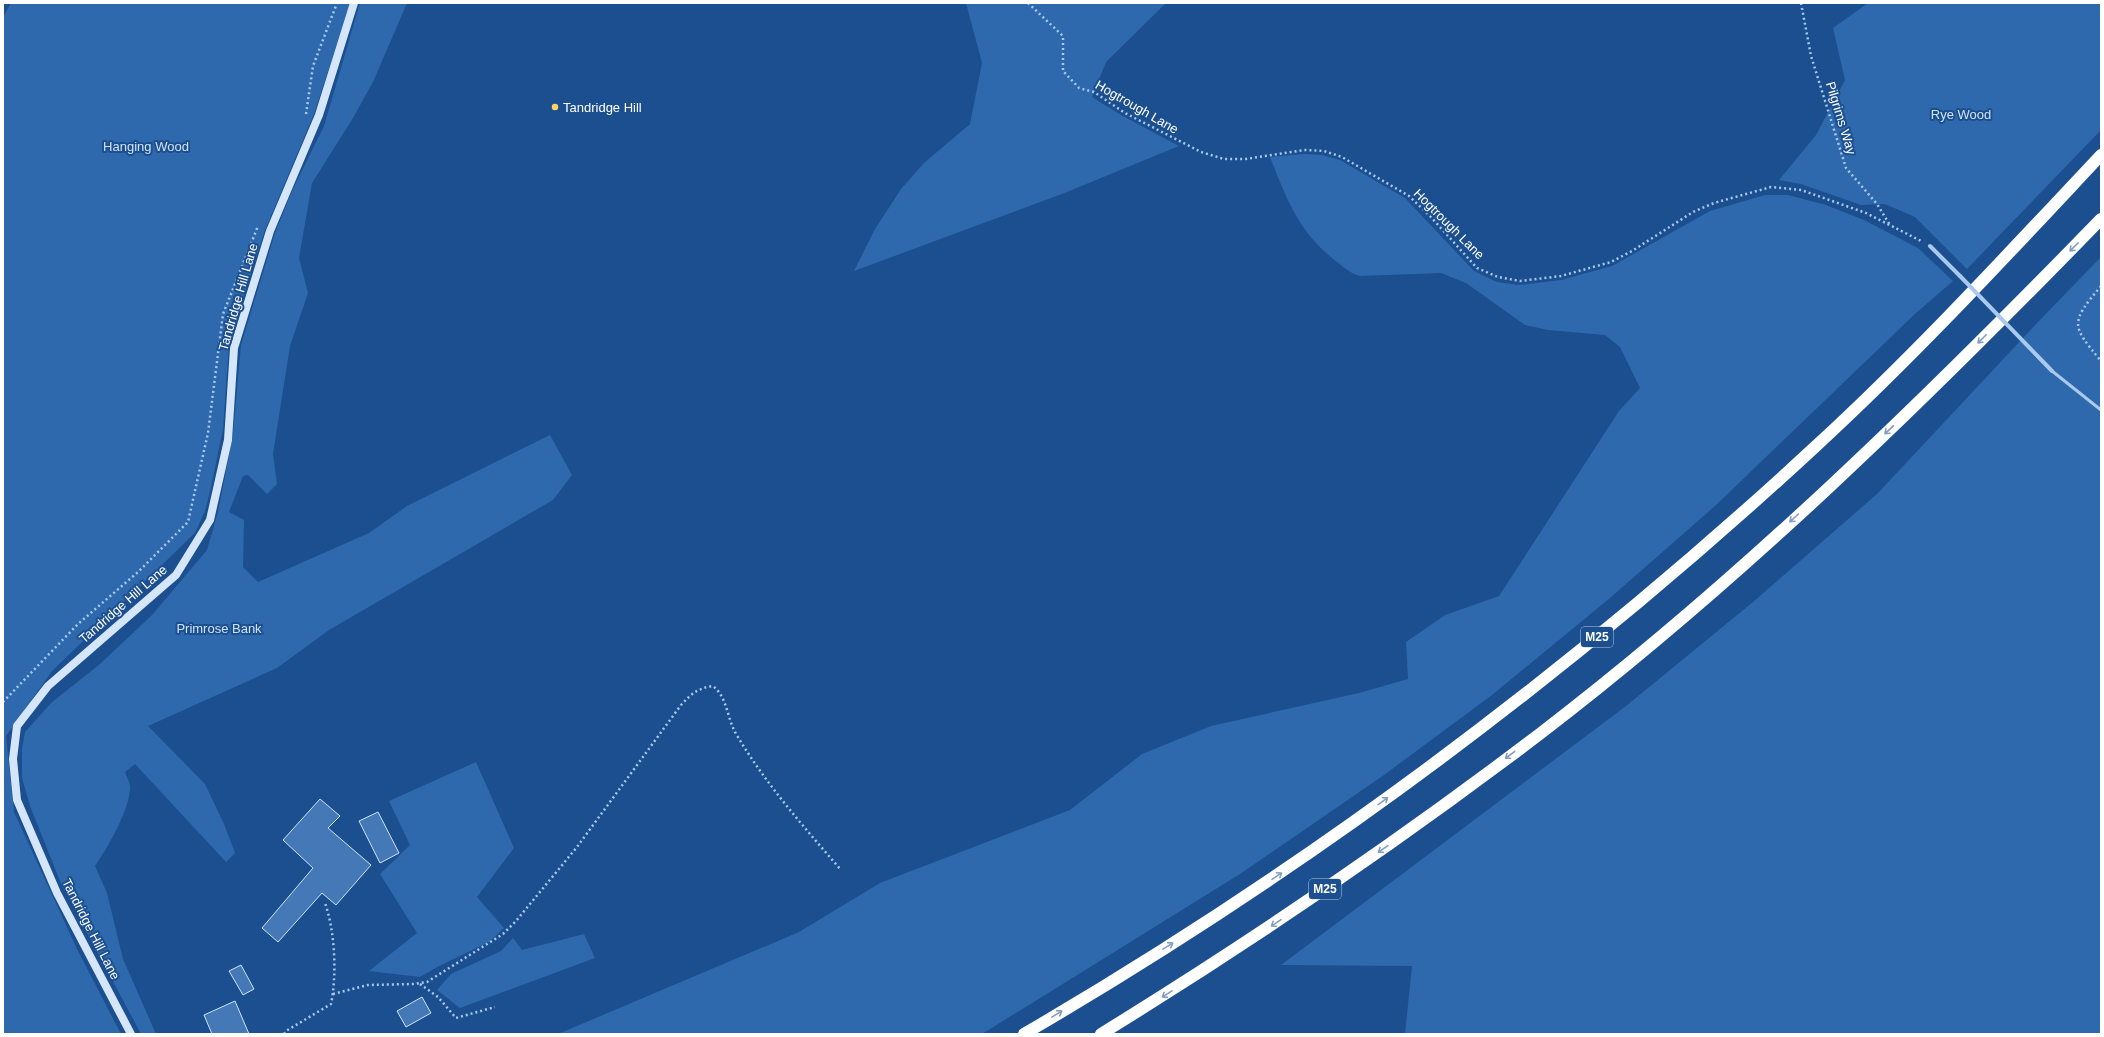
<svg xmlns="http://www.w3.org/2000/svg" width="2104" height="1037" viewBox="0 0 2104 1037" font-family="Arial,sans-serif">
<style>
.green{fill:#2e69ad}
.building{fill:#4478b7;stroke:#cfe3fa}
.lines{fill:none;stroke-linecap:round;stroke-linejoin:round}
.path{stroke:#a9c9ee;stroke-width:2.5;stroke-dasharray:2 3;stroke-linecap:butt}
.lane{stroke:#a9c9ee;stroke-width:3}
.street{stroke:#a9c9ee;stroke-width:4}
.secondary{stroke:#d6e6fa;stroke-width:8}
.highway{stroke:#fff;stroke-width:12}
.street-bridge{stroke:#a9c9ee;stroke-width:4}
.oneway{stroke:#829ec1}
.poi-dot{fill:#ffd166;stroke:#1b4f8f;stroke-width:1.5}
.labels{text-anchor:middle;dominant-baseline:central;stroke-width:4;stroke-linejoin:round;paint-order:stroke}
.shield{fill:#1b4f8f;stroke:#bbcadd;stroke-width:1}
.shield-label{font-size:12px;font-weight:bold;fill:#fff}
.poi-label{font-size:13px;fill:#fff;stroke:#1b4f8f;text-anchor:start}
.street-label{font-size:13px;fill:#fff;stroke:#1b4f8f}
.park-label{font-size:13px;fill:#cfe3fa;stroke:#1b4f8f}
</style>
<rect width="100%" height="100%" fill="#1b4f8f"/>
<path class="green" d="M11,3H350L314,114L265,230L229,343L223,429L211,487L205,511L195,533L52,671L6,736L14,812L77,949L121,1034H3V17Z
M360,3H407L373,82L353,118L312,183L299,258L308,293L290,346L273,454L277,484L267,494L248,475L243,476L229,512L244,520L243,567L258,582L369,533L407,506L550,435L572,475L553,500L329,630L277,668L148,726L205,784L224,824L235,853L226,862L135,764L125,772C126,776 130,782 130,786C131,808 107,849 95,866L107,893L123,959L156,1034H141L62,886L30,806L22,778V749L25,732L51,703L100,664L152,615L207,550L218,512L233,435L241,345L275,233L292,191L324,126Z
M966,3H1166L1106,62L1092,97L1121,115L1179,146L1062,194L854,271L875,229L901,189L924,163L970,124L982,63Z
M1868,3H2101V130L1967,269L1915,217L1885,204L1861,205L1801,184L1779,180L1816,135L1845,80L1833,28Z
M1304,154L1322,155L1340,160L1405,198L1474,271L1497,282L1519,285L1561,280L1612,266L1710,211L1765,195H1788L1826,205L1864,220L1918,248L1953,281L1916,313L1715,506L1610,598L1492,695L1384,775L1240,874L982,1034H558L799,932L880,883L1070,810L1142,754L1211,726L1359,693L1408,679L1406,642L1445,615L1499,596L1619,411L1640,388L1620,347L1605,335L1548,330L1525,325L1466,283L1441,273L1360,276C1351,274 1345,268 1337,262C1299,233 1287,200 1270,157Z
M2101,257V1034H1405L1412,966L1281,965L1626,706L1753,602L1877,494L2038,322Z
M476,762L514,848L477,897L504,928L489,942L439,966L420,977L369,971L417,933L380,874L410,845L389,801Z
M584,934L595,958L460,1008L437,990L451,974L501,951L513,938L522,950Z"/>
<path class="building" d="M320,799L340,816L328,828L371,865L336,905L322,893L278,942L262,928L313,868L283,840Z
M378,812L399,853L380,863L359,821Z
M241,965L254,989L243,995L229,971Z
M422,997L431,1013L406,1027L397,1011Z
M235,1001L249,1034H212L204,1015Z"/>
<g class="lines">
<path class="path" d="M1028,3L1063,36V71L1079,88L1094,92L1125,113L1201,152L1224,159H1246L1304,150L1324,151L1342,157L1409,196L1430,216L1477,268L1498,277L1520,281L1561,276L1611,262L1632,251L1693,212L1714,203L1771,187L1801,190L1866,213L1923,242
M1801,3L1811,56L1846,168L1877,204L1890,225
M306,114L313,66L337,3
M2101,286C2070,323 2071,325 2101,361
M3,702L78,624L138,572L188,522L208,433L223,314L258,226
M420,984L438,997L456,1018L495,1007
M333,994L368,985L413,984L427,982L503,934L516,921L577,847L681,705C691,694 698,688 713,686C727,697 727,717 735,732C764,782 803,826 841,870
M284,1034L286,1031L331,1004C337,975 335,931 325,903"/>
<path class="lane" d="M2052,371L2101,410"/>
<path class="street" d="M1930,246L1960,276"/>
<path class="secondary" d="M131,1034L57,893L17,800L13,759L17,726L48,686L176,575L210,520L228,440L234,348L270,231L319,115L354,3"/>
<path class="highway" d="M1024,1034C1309,868 1574,670 1816,446C1916,354 2008,254 2101,155
M1101,1034C1252,941 1399,841 1541,733C1742,579 1925,400 2101,219"/>
<path class="street-bridge" d="M1960,276L2052,371"/>
</g>
<defs><path id="oneway-shaft" d="M-6 0H5M1.5-3L5.5 0L1.5 3" fill="none" stroke-width="1.6" stroke-linecap="round" stroke-linejoin="round"/></defs>
<g class="oneway">
<use href="#oneway-shaft" transform="translate(2074 247) rotate(135)"/>
<use href="#oneway-shaft" transform="translate(1982 339) rotate(135)"/>
<use href="#oneway-shaft" transform="translate(1889 430) rotate(137)"/>
<use href="#oneway-shaft" transform="translate(1794 518) rotate(138)"/>
<use href="#oneway-shaft" transform="translate(1510 755) rotate(143)"/>
<use href="#oneway-shaft" transform="translate(1383 801) rotate(-36)"/>
<use href="#oneway-shaft" transform="translate(1383 849) rotate(145)"/>
<use href="#oneway-shaft" transform="translate(1277 876) rotate(-34)"/>
<use href="#oneway-shaft" transform="translate(1276 923) rotate(146)"/>
<use href="#oneway-shaft" transform="translate(1168 946) rotate(-32)"/>
<use href="#oneway-shaft" transform="translate(1167 994) rotate(148)"/>
<use href="#oneway-shaft" transform="translate(1057 1014) rotate(-31)"/>
</g>
<circle class="poi-dot" cx="555" cy="107" r="4"/>
<g class="labels">
<g class="shield">
<rect x="1581" y="627" width="32" height="20" rx="3"/>
<rect x="1309" y="879" width="32" height="20" rx="3"/>
</g>
<g class="shield-label">
<text x="1597" y="637">M25</text>
<text x="1325" y="889">M25</text>
</g>
<g class="poi-label">
<text x="563" y="107">Tandridge Hill</text>
</g>
<g class="street-label">
<text transform="translate(1137 107) rotate(30)">Hogtrough Lane</text>
<text transform="translate(1841 118) rotate(73)">Pilgrims Way</text>
<text transform="translate(1449 224) rotate(45)">Hogtrough Lane</text>
<text transform="translate(238 297) rotate(-74)">Tandridge Hill Lane</text>
<text transform="translate(123 604) rotate(-41)">Tandridge Hill Lane</text>
<text transform="translate(91 929) rotate(63)">Tandridge Hill Lane</text>
</g>
<g class="park-label">
<text x="1961" y="114">Rye Wood</text>
<text x="146" y="146">Hanging Wood</text>
<text x="219" y="628">Primrose Bank</text>
</g>
</g>
<rect width="2104" height="1037" fill="none" stroke="#ffffff" stroke-width="8"/>
</svg>
